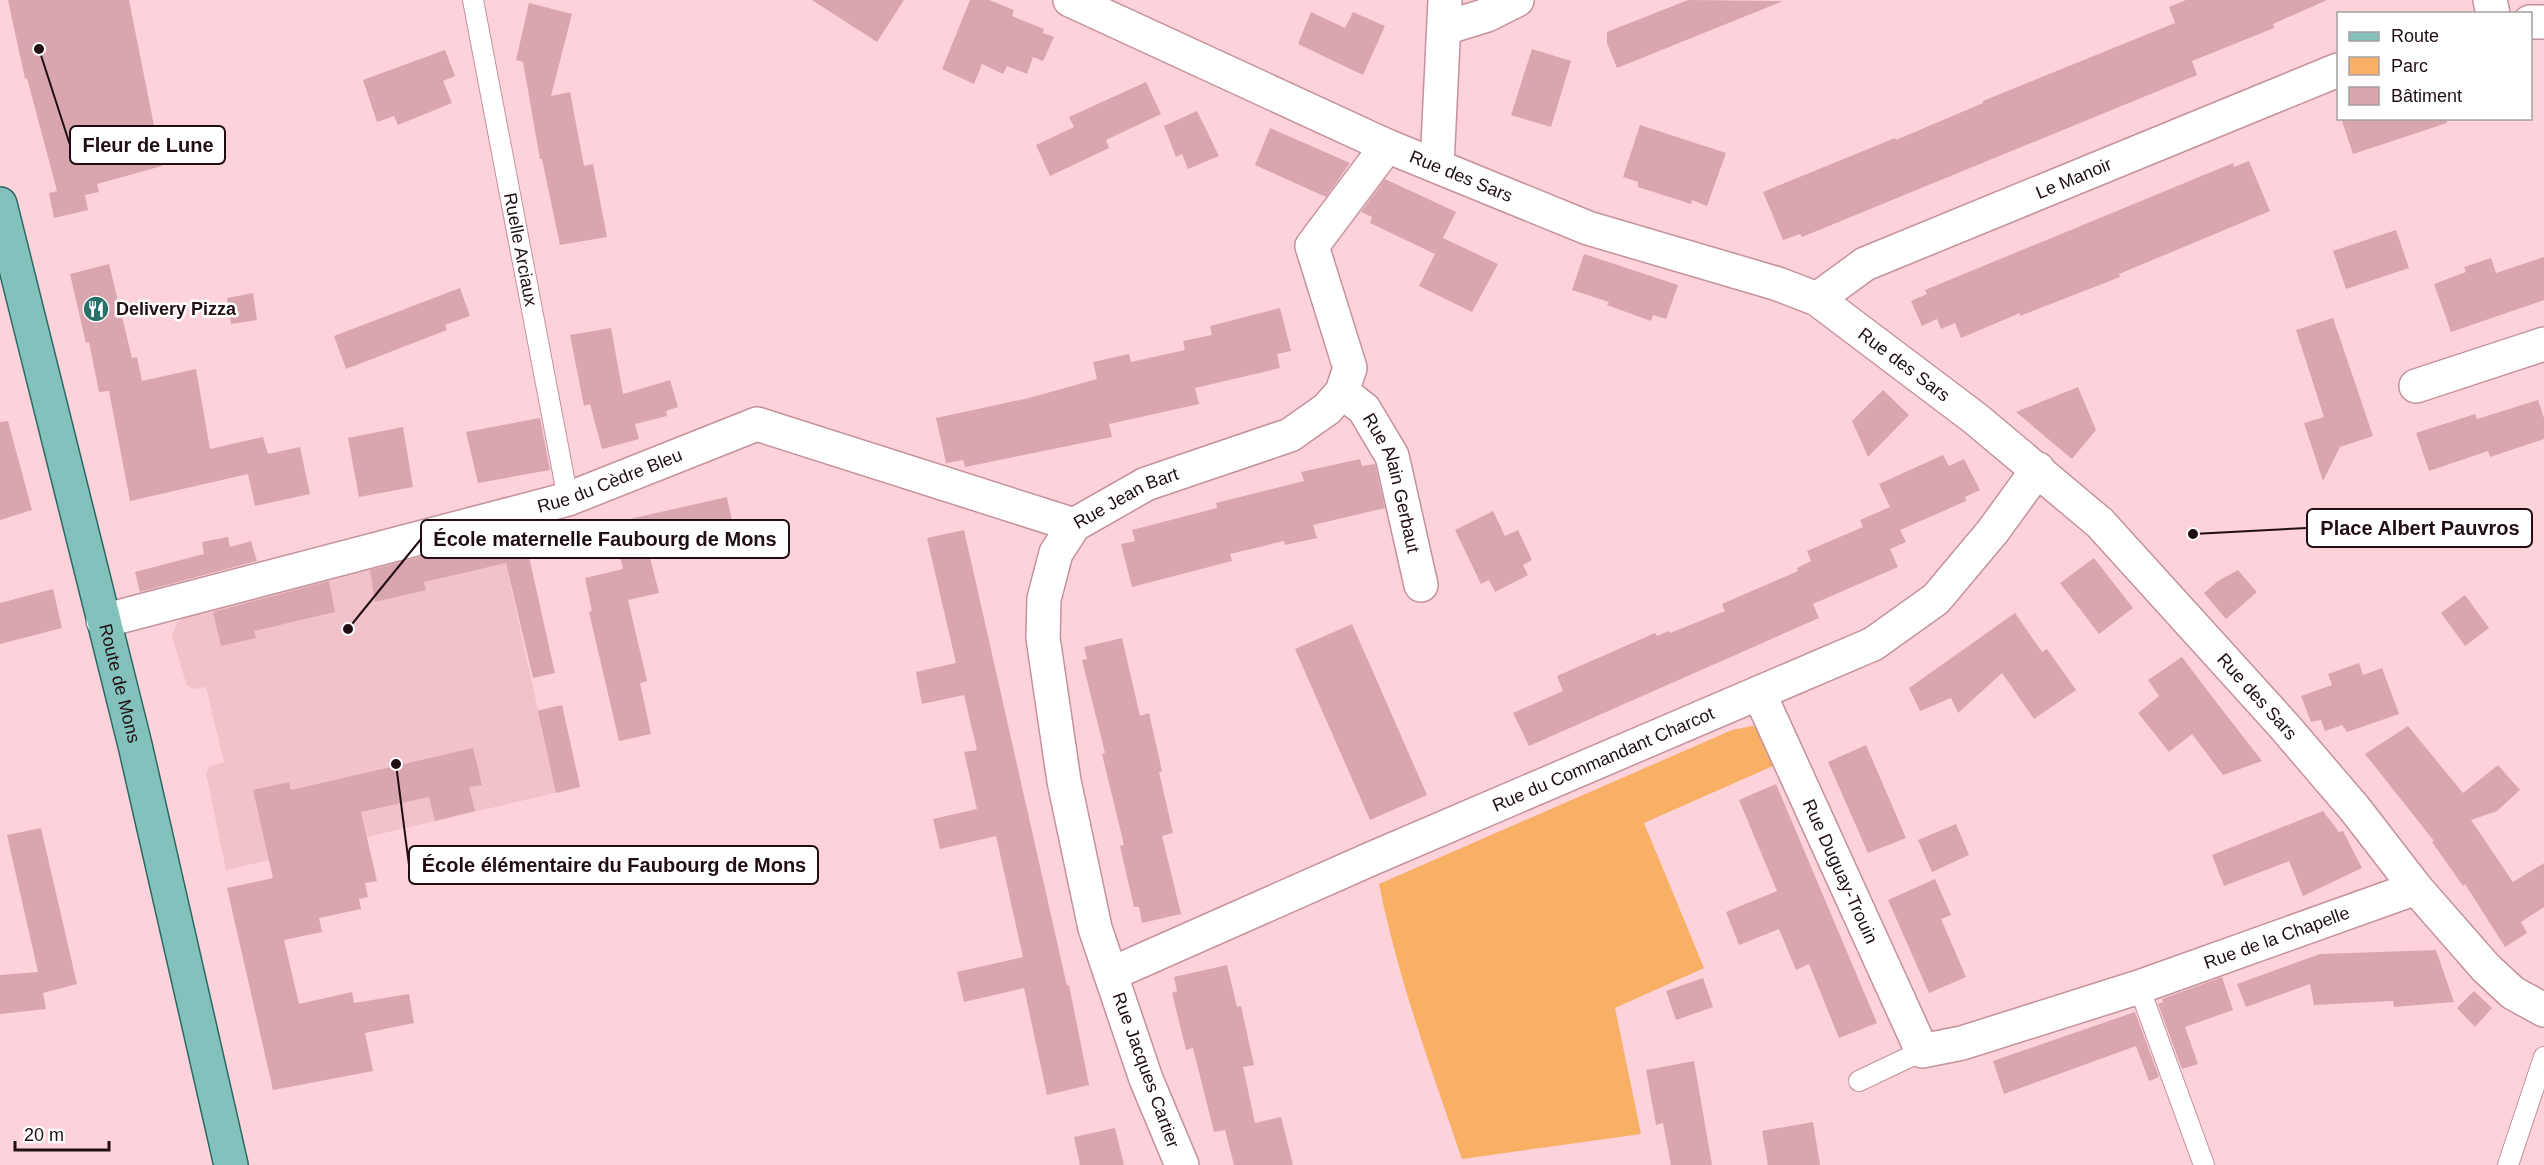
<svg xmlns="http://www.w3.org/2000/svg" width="2544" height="1165" viewBox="0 0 2544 1165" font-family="Helvetica,sans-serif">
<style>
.built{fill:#f1c2ca}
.green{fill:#f8b065}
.building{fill:#d9a6b0}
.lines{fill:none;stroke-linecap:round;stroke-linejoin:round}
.lane-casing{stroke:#c4929c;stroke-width:22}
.street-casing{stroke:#c4929c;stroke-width:36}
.primary-casing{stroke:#2b6963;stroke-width:36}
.lane{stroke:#fff;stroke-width:20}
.street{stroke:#fff;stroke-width:33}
.primary{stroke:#83c2bc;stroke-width:33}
.labels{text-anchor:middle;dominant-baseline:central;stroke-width:5;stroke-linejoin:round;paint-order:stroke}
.street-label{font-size:18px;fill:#200e12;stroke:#fff}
.poi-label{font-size:18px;font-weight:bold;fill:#200e12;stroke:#fff;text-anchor:start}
.leader{fill:none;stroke:#200e12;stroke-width:2}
.callout-dot{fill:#200e12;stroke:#fff;stroke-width:2}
.callout{fill:#fff;stroke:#200e12;stroke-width:2}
.callout-label{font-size:20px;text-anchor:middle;font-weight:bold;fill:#200e12}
</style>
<rect width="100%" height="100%" fill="#fdd2da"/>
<path class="built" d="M499,533L538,710L562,705L580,787L226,870L206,773L211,766L224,762L206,687L194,689L187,686L172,636L177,623L210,600Z"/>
<path class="green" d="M1753,726L1761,731L1775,765L1644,823L1704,968L1615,1008L1641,1134L1462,1159C1431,1069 1398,978 1379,884L1732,730Z"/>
<path class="building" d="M8,0H129L162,166L97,184L99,192L85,195L88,210L54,218L49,193L57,191L27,78L25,79Z
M812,0H904L877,42Z
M970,0H989L1014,10L1012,16L1044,29L1043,33L1054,37L1043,61L1033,57L1027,74L1007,66L1003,74L982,64L974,84L942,69Z
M1688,0L1783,1L1617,68L1607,43V32Z
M2186,0H2327L2273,24L2274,28L2192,61L2197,75L1802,237L1800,234L1783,240L1763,192L1895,138L1896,140L1983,103V101L2175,23L2169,7Z
M529,3L572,14L551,96L570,92L584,166L593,164L607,237L560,245L542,159H540L523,62L516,60Z
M1311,12L1345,28L1353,12L1385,26L1363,75L1298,44Z
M1532,49L1571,61L1551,127L1511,115Z
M445,50L455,76L443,81L452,103L398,125L394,116L377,122L363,80Z
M1146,82L1161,114L1106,140L1109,148L1050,176L1036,145L1074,127L1069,117Z
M1197,111L1219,156L1188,169L1182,154L1176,157L1164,126Z
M2341,118H2446L2447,123L2353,154Z
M1640,125L1726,153L1707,206L1692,200L1691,204L1638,187V182L1623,177Z
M1270,128L1350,163L1326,197L1255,165Z
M2249,161L2270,211L2119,274L2120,277L2020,316V313L1961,338L1955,323L1941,329L1937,319L1922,326L1911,301L1927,294L1925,290L2233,163L2234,167Z
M1385,179L1456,212L1435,254L1370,223L1372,217L1361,212Z
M2396,230L2409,268L2346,289L2333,251Z
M1443,238L1498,264L1472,312L1419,286Z
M1584,254L1678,285L1666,319L1653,315L1651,321L1607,305L1609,302L1572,290Z
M2544,257V300L2451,332L2434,284L2466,272L2464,267L2491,258L2496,273Z
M109,264L132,358L137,357L142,381L196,369L210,449L263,437L268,454L300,447L310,494L255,506L248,474L130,501L109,391L99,392L89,342L86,343L70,274Z
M460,288L470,316L445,325L447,330L346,369L334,336Z
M253,293L257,320L231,324L227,298Z
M1280,308L1291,351L1277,354L1280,368L1195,388L1199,404L1109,424L1112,437L965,467L963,460L946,463L936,418L1029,398L1097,379L1093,362L1129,354L1131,362L1185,350L1183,341L1212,335L1210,326Z
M2333,318L2373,436L2340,447L2323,481L2304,423L2324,417L2296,330Z
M611,328L623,394L670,380L678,407L666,411L667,416L635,424L639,439L602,449L590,404L584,406L570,335Z
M2078,387L2096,430L2072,459L2016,412Z
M1883,390L1909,415L1868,457L1852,421Z
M2538,400L2544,418V439L2490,457L2488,451L2429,471L2416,433L2475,414L2477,419Z
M540,418L550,470L478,483L466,432Z
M8,421L32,510L0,520V422Z
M403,427L413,487L359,497L348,438Z
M1943,455L1949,466L1964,459L1980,490L1965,497L1966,501L1900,530L1906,542L1890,549L1898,567L1813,604L1819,618L1529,746L1513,713L1563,691L1557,676L1655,633L1657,636L1669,631L1670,633L1725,611L1722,604L1798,571L1797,568L1811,561L1807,551L1863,527L1860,520L1890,507L1879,484Z
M1360,459L1362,466L1375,464L1385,508L1313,525L1317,538L1285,545L1284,541L1230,554L1232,561L1132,587L1121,544L1135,541L1132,530L1217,508L1216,503L1304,481L1301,472Z
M727,497L736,539L650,558L659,593L628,600L647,681L640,683L651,734L619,741L589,612L592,611L585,578L623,569L612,523Z
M1493,511L1505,536L1518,530L1532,560L1523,565L1528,575L1495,592L1489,580L1481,584L1455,530Z
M523,530L555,673L533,678L506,563L424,582L426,590L375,602L370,570Z
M964,530L1067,986L1069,985L1089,1085L1047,1095L1024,988L964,1002L957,972L1023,957L996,836L940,849L933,819L977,809L964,752L977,750L964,695L922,704L916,672L956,663L927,538Z
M228,537L230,547L251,541L257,561L140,592L135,572L204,554L202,542Z
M2094,558L2133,608L2099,634L2060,583Z
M2238,570L2257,592L2226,619L2204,593L2218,581Z
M329,581L335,612L254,631L256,638L221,646L213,612Z
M53,589L62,628L0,644V603Z
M2465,595L2489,628L2465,646L2441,613Z
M2015,613L2042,652L2047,649L2076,690L2034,719L2002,673L1958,713L1951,698L1920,711L1909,688Z
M1352,624L1427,795L1370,820L1295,649Z
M1122,638L1140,716L1149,713L1162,771L1159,772L1173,833L1162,836L1181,914L1142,923L1139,907H1134L1127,877L1120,846L1124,845L1102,754L1105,753L1082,660L1087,659L1084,647Z
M2182,657L2210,694L2262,761L2223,775L2192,734L2169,752L2154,733L2138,713L2159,696L2148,680Z
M2359,663L2363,675L2382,668L2399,714L2347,732L2342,725L2325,731L2321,720L2311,722L2301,696L2332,685L2328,674Z
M562,705L580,787L556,793L538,711Z
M2408,726L2463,793L2498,765L2520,790L2497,811L2471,820L2513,882L2544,863V907L2521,922L2527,933L2505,947L2465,884L2463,886L2432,842L2434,841L2365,754Z
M1866,745L1906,838L1868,853L1828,762Z
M473,748L482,785L469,787L475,811L435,821L429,797L361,812L377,881L365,883L368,897L359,899L361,909L319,918L322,932L284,940L299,1004L352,992L354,1003L409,994L414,1023L365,1033L373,1071L273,1090L227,888L273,878L253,790L289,782L291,790Z
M1776,784L1877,1023L1839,1038L1809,964L1796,970L1779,929L1739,945L1726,912L1777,891L1739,800Z
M2323,811L2339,832L2343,831L2362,868L2303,896L2289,861L2224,886L2212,855Z
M1956,824L1969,855L1932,872L1918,840Z
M41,828L77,984L43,993L46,1009L0,1014V975L38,972L7,835Z
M1935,879L1951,915L1941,919L1966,977L1929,993L1888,900Z
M2436,950L2454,1002L2394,1007L2393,1001L2314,1005L2310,984L2246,1007L2237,984L2320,954Z
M1227,965L1237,1007L1241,1006L1254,1065L1243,1067L1255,1123L1281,1117L1293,1165H1234L1225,1130L1214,1132L1193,1048L1186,1050L1172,993L1177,991L1174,977Z
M2222,977L2233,1010L2185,1027L2198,1064L2182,1069L2158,1004L2163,1002L2162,999Z
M1703,978L1713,1007L1676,1020L1666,991Z
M2474,991L2492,1008L2475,1027L2457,1008Z
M2135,1012L2159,1077L2149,1081L2136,1046L2004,1094L1993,1061Z
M1694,1061L1712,1165H1671L1663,1123L1656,1125L1646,1070Z
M1813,1122L1820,1165H1768L1762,1131Z
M1115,1128L1124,1165H1080L1074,1137Z"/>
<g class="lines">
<g class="lane-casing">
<g id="lane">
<path id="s1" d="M473,0L568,499"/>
<path d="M2139,987L2204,1165"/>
<path d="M1859,1081L1922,1051"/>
<path d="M2508,1165L2544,1057"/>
</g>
</g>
<g class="street-casing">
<g id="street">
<path id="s2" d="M1070,0L1387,146L1588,228L1778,284L1817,299L1976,419L2100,523L2284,726L2355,809L2416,888L2486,968L2513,993L2544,1010"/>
<path d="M2490,0L2493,14"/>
<path d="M2530,22H2544"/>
<path d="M1445,28L1487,15L1517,0"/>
<path d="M1437,166L1445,0"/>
<path id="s3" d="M1817,299L1865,264L2338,70"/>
<path d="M2416,386L2544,344"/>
<path id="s4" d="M1342,392L1364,409L1392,456L1421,585"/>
<path id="s5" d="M103,621L568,499L757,424L1074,525"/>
<path id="s6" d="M1759,693L1922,1051L1962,1043L2139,987L2416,888"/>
<path id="s7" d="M1111,974L1373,858L1873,644L1936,599L1993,531L2038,469"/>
<path id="s8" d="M1182,1165L1146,1079L1095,928L1064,781L1043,638L1044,599L1056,553L1074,525L1146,484L1290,435L1327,409L1342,392L1350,368L1312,246L1387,146"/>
</g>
</g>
<g class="primary-casing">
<g id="primary">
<path id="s9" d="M0,204L135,745L231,1165"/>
</g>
</g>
<use href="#lane" class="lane"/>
<use href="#street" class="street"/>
<use href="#primary" class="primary"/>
</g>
<defs>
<g id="restaurant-disc" transform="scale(1.35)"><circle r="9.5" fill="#287169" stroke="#fff"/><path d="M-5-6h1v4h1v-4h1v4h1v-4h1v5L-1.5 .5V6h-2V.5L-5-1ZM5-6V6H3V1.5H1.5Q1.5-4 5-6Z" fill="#fff"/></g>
</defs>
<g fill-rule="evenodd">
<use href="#restaurant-disc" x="96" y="309"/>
</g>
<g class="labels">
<g class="street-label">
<text stroke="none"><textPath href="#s2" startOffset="429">Rue des Sars</textPath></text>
<text stroke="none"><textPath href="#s3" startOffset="285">Le Manoir</textPath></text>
<text stroke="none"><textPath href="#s1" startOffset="254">Ruelle Arciaux</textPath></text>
<text stroke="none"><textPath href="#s2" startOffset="915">Rue des Sars</textPath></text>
<text stroke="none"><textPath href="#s5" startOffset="526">Rue du Cèdre Bleu</textPath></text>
<text stroke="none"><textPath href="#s4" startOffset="108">Rue Alain Gerbaut</textPath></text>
<text stroke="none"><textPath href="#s8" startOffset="726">Rue Jean Bart</textPath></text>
<text stroke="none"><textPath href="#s9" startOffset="494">Route de Mons</textPath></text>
<text stroke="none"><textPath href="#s2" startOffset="1401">Rue des Sars</textPath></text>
<text stroke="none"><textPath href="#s7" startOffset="537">Rue du Commandant Charcot</textPath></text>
<text stroke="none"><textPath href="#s6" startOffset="196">Rue Duguay-Trouin</textPath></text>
<text stroke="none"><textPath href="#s6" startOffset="766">Rue de la Chapelle</textPath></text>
<text transform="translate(1146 1070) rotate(70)">Rue Jacques Cartier</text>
</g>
<g class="poi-label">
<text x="116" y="309">Delivery Pizza</text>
</g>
</g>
<path class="leader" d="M39 49L70 145M2193 534L2307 528M348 629L421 539M396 764L409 865"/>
<g class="callout-dot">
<circle cx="39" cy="49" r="6"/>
<circle cx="2193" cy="534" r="6"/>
<circle cx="348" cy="629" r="6"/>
<circle cx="396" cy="764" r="6"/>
</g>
<g class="callout">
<rect x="70" y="126" width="155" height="38" rx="6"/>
<rect x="2307" y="509" width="225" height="38" rx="6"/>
<rect x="421" y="520" width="368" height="38" rx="6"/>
<rect x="409" y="846" width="409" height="38" rx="6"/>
</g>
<g class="callout-label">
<text x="148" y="152">Fleur de Lune</text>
<text x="2420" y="535">Place Albert Pauvros</text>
<text x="605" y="546">École maternelle Faubourg de Mons</text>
<text x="614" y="872">École élémentaire du Faubourg de Mons</text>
</g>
<rect x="2337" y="12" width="195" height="108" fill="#ffffff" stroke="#a69fa0" stroke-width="1.5"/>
<rect x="2349" y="32" width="30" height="9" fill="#83c2bc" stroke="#a69fa0" stroke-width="1.5"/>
<text x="2391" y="42" font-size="18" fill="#200e12">Route</text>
<rect x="2349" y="57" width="30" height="18" fill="#f8b065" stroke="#a69fa0" stroke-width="1.5"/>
<text x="2391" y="72" font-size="18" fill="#200e12">Parc</text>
<rect x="2349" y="87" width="30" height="18" fill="#d9a6b0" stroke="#a69fa0" stroke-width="1.5"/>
<text x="2391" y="102" font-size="18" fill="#200e12">Bâtiment</text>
<path d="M15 1141v9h94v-9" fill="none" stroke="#200e12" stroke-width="3"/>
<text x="24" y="1141" font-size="18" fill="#200e12" stroke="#ffffff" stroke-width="4.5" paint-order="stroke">20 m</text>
</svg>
